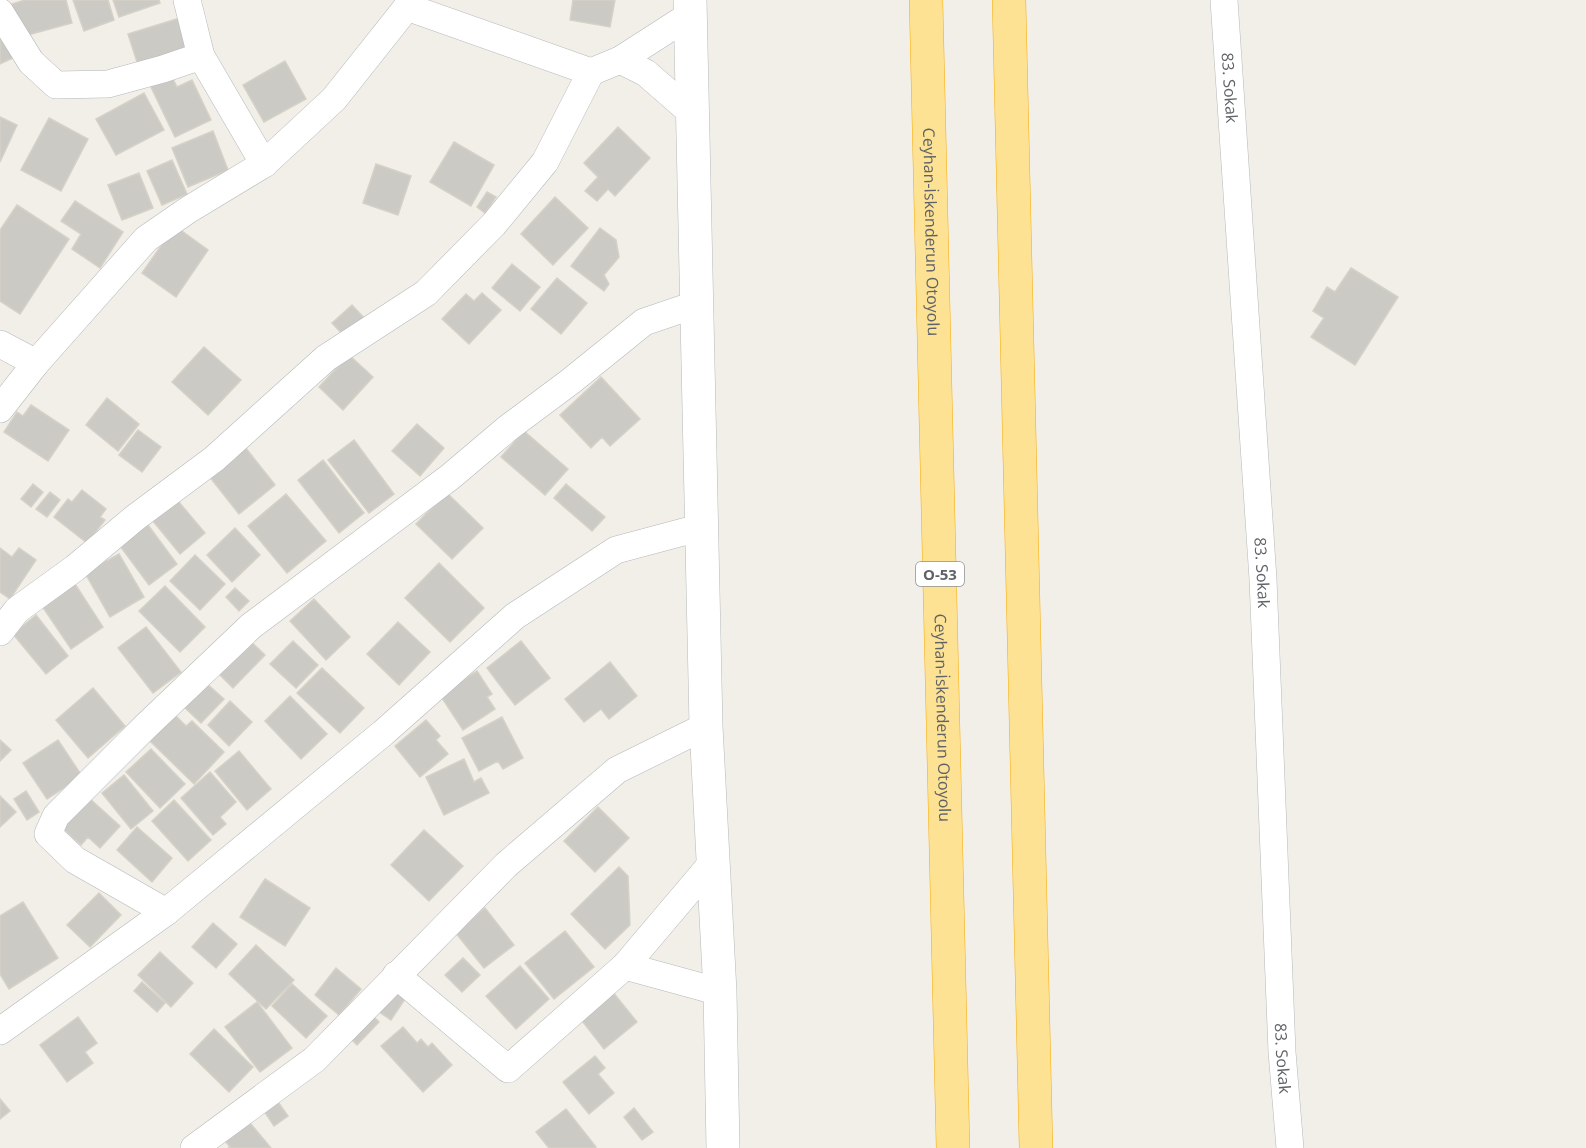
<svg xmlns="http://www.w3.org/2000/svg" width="1586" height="1148" viewBox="0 0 1586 1148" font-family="'Open Sans',sans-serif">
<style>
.building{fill:#cccac5;stroke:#d6d1c6;stroke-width:1.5}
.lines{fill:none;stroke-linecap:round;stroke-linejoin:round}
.minor-casing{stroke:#b5b8bc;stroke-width:28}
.tertiary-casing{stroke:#b5b8bc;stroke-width:34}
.motorway-casing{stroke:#f9ab00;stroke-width:34}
.minor{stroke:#fff;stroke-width:27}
.tertiary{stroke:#fff;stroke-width:33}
.motorway{stroke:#fde293;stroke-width:33}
.labels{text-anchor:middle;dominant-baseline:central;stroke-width:5;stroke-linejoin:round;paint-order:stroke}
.shield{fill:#fff;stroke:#8f9295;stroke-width:1.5}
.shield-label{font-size:15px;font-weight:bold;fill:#5f6368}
.street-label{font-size:16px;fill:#5f6368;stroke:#fff}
</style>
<rect width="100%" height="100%" fill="#f1efe8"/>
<path class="building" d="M25,0H66L72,23L20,37L12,4Z
M73,0H108L114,20L84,31Z
M113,0H159L160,3L119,17Z
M573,0H615L610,27L570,20Z
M180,18L190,49L138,65L128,34Z
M0,30L13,58L0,64Z
M285,61L306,99L264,122L243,85Z
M171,75L177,87L192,80L211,120L175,137L150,85Z
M144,93L164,130L116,155L96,119Z
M0,117L17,125L0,162Z
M49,118L88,139L61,191L21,170Z
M618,127L650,158L615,196L608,189L597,201L585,191L598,177L584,163Z
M213,131L228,170L188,187L172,148Z
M454,142L494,165L471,206L430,182Z
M172,160L187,194L162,205L147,171Z
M376,164L411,176L398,215L363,203Z
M139,173L153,208L122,220L108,185Z
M487,192L496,197L485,213L477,207Z
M555,197L588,228L553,265L521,234Z
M75,201L123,232L100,268L72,249L81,234L61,221Z
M17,205L69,239L20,314L0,301V230Z
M175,226L208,250L176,297L142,273Z
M600,228L616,240L619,257L604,275L609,284L604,291L571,266Z
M512,264L540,287L520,311L492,288Z
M1351,268L1398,297L1355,365L1311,337L1324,318L1313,311L1327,287L1335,292Z
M557,278L587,303L561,334L531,309Z
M482,293L501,310L469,344L442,319L466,294L474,301Z
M352,305L366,320L346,338L332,323Z
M204,347L241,380L208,415L172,382Z
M349,355L373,377L343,410L319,387Z
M601,377L640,419L610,446L602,437L591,448L560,415Z
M107,398L139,424L118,451L86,425Z
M31,405L69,430L48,461L4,432L17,412L23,416Z
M417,424L444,448L420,476L392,451Z
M138,430L161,447L142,472L119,455Z
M524,431L568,469L545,495L501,457Z
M354,440L394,494L369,513L328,460Z
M245,447L275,485L239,514L209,476Z
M323,460L364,513L339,533L298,480Z
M33,484L43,492L31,507L21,499Z
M566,484L605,517L592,531L554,498Z
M82,490L106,509L100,517L105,520L87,543L54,517L68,499L72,502Z
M50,492L60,500L47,517L36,509Z
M447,493L483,528L452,559L416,524Z
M286,494L326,541L287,573L248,526Z
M178,501L205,533L180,554L153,521Z
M148,525L177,564L149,585L120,546Z
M235,528L260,555L232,582L207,555Z
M0,548L12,557L19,548L36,560L10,599L0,592Z
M119,554L144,597L110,617L85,573Z
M195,555L225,584L200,610L170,581Z
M439,563L484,608L450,642L405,598Z
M75,584L103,627L71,649L42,606Z
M165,586L205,627L180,652L139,611Z
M235,588L249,601L239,611L226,597Z
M314,599L350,637L326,660L290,621Z
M36,615L68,656L46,674L13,634Z
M398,622L430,652L399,685L367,654Z
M146,627L181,672L153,693L118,648Z
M247,638L265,655L233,688L216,671Z
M293,641L318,665L296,688L270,664Z
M521,641L550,678L515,705L487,668Z
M610,662L637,696L609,719L601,709L584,722L565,699Z
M322,668L364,708L340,733L297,693Z
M477,671L492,694L487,697L495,709L463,730L440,695Z
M206,683L224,699L201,723L184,707Z
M93,688L125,726L88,758L56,720Z
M290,696L327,734L301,759L265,721Z
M230,701L252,722L229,746L208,725Z
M175,715L186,726L192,721L224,752L194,784L150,741Z
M502,717L523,758L503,769L498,761L479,771L462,738Z
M426,720L440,736L436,740L448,754L420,777L395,746Z
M0,740L11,750L0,761Z
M58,740L82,776L47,799L23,763Z
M151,749L185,784L160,808L126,772Z
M239,751L271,789L247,810L215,771Z
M464,759L474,782L481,778L489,793L444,815L426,777Z
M210,772L236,802L220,817L226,824L213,835L181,798Z
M124,775L153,811L131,829L102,793Z
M26,791L39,812L27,820L14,799Z
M0,796L16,812L0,827Z
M89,798L120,826L100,848L88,837L81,845L62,828Z
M174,800L211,840L188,861L152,821Z
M598,807L629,838L595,872L564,841Z
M137,827L172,858L152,882L117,850Z
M424,830L463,866L429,901L391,865Z
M619,867L628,876L630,925L605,949L571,914Z
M265,879L310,908L285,946L240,917Z
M99,893L121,915L90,947L67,925Z
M23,902L58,958L9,989L0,974V916Z
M485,908L514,945L484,968L455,932Z
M213,923L237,944L216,968L192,947Z
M565,931L594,967L554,999L525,963Z
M256,945L294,980L266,1009L229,974Z
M160,952L193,983L171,1007L138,975Z
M463,958L480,975L462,992L445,975Z
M520,966L549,999L516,1029L486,996Z
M336,968L361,989L339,1015L315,995Z
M142,982L165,1003L157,1012L134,991Z
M393,983L409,993L391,1020L375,1009Z
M292,984L327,1016L306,1038L272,1006Z
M612,991L637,1022L604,1049L579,1017Z
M257,1002L292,1048L260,1072L225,1027Z
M371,1014L379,1022L357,1045L349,1037Z
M78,1017L97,1043L85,1052L93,1063L67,1082L40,1045Z
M403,1027L417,1043L421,1039L428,1047L432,1043L452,1065L423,1092L381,1046Z
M214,1029L253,1067L229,1092L190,1054Z
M595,1056L605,1068L598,1074L614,1093L589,1114L563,1082Z
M0,1099L10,1111L0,1119Z
M278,1102L288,1116L274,1126L264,1111Z
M634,1108L653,1132L642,1140L624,1117Z
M566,1109L596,1147L595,1148H549L536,1132Z
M245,1117L271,1148H228L230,1147L221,1136Z"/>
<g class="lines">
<g class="minor-casing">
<g id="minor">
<path d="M187,0L201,56"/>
<path id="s1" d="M1224,0L1263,579L1282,1052L1290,1148"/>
<path d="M407,7L591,72"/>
<path d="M0,12L31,62L56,85L108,84L163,69L201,56L264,164"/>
<path d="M620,60L646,73L693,114"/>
<path d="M0,344L36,363"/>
<path d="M0,409L36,363L146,239L188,210L264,164L334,99L407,7L409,0"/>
<path d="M0,632L17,610L75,568L136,517L214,459L326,358L426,293L494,224L545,162L591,72L620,60L690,15"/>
<path d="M166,912L75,860L48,834L56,816L145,727L251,626L450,477L508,428L571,381L644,322L697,304"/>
<path d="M625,966L720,992"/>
<path d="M396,975L508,1069L625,966L713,862"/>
<path d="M0,1031L166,912L383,733L515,616L616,550L702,527"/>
<path d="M194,1148L315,1059L506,865L617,770L706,726"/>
</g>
</g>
<g class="tertiary-casing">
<path id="tertiary" d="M690,0L706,726L720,992L723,1148"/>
</g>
<g class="motorway-casing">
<g id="motorway">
<path id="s2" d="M926,0L953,1148"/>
<path d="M1009,0L1036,1148"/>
</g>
</g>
<use href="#minor" class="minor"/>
<use href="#tertiary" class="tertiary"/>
<use href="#motorway" class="motorway"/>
</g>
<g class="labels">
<rect class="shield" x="916" y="562" width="48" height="24" rx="4.5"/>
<g class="shield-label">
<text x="940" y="574">O-53</text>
</g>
<g class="street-label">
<text stroke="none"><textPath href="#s1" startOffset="88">83. Sokak</textPath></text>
<text stroke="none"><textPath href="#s2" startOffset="232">Ceyhan-İskenderun Otoyolu</textPath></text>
<text stroke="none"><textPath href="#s1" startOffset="574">83. Sokak</textPath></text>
<text stroke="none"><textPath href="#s2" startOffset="718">Ceyhan-İskenderun Otoyolu</textPath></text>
<text stroke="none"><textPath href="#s1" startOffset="1060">83. Sokak</textPath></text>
</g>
</g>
</svg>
